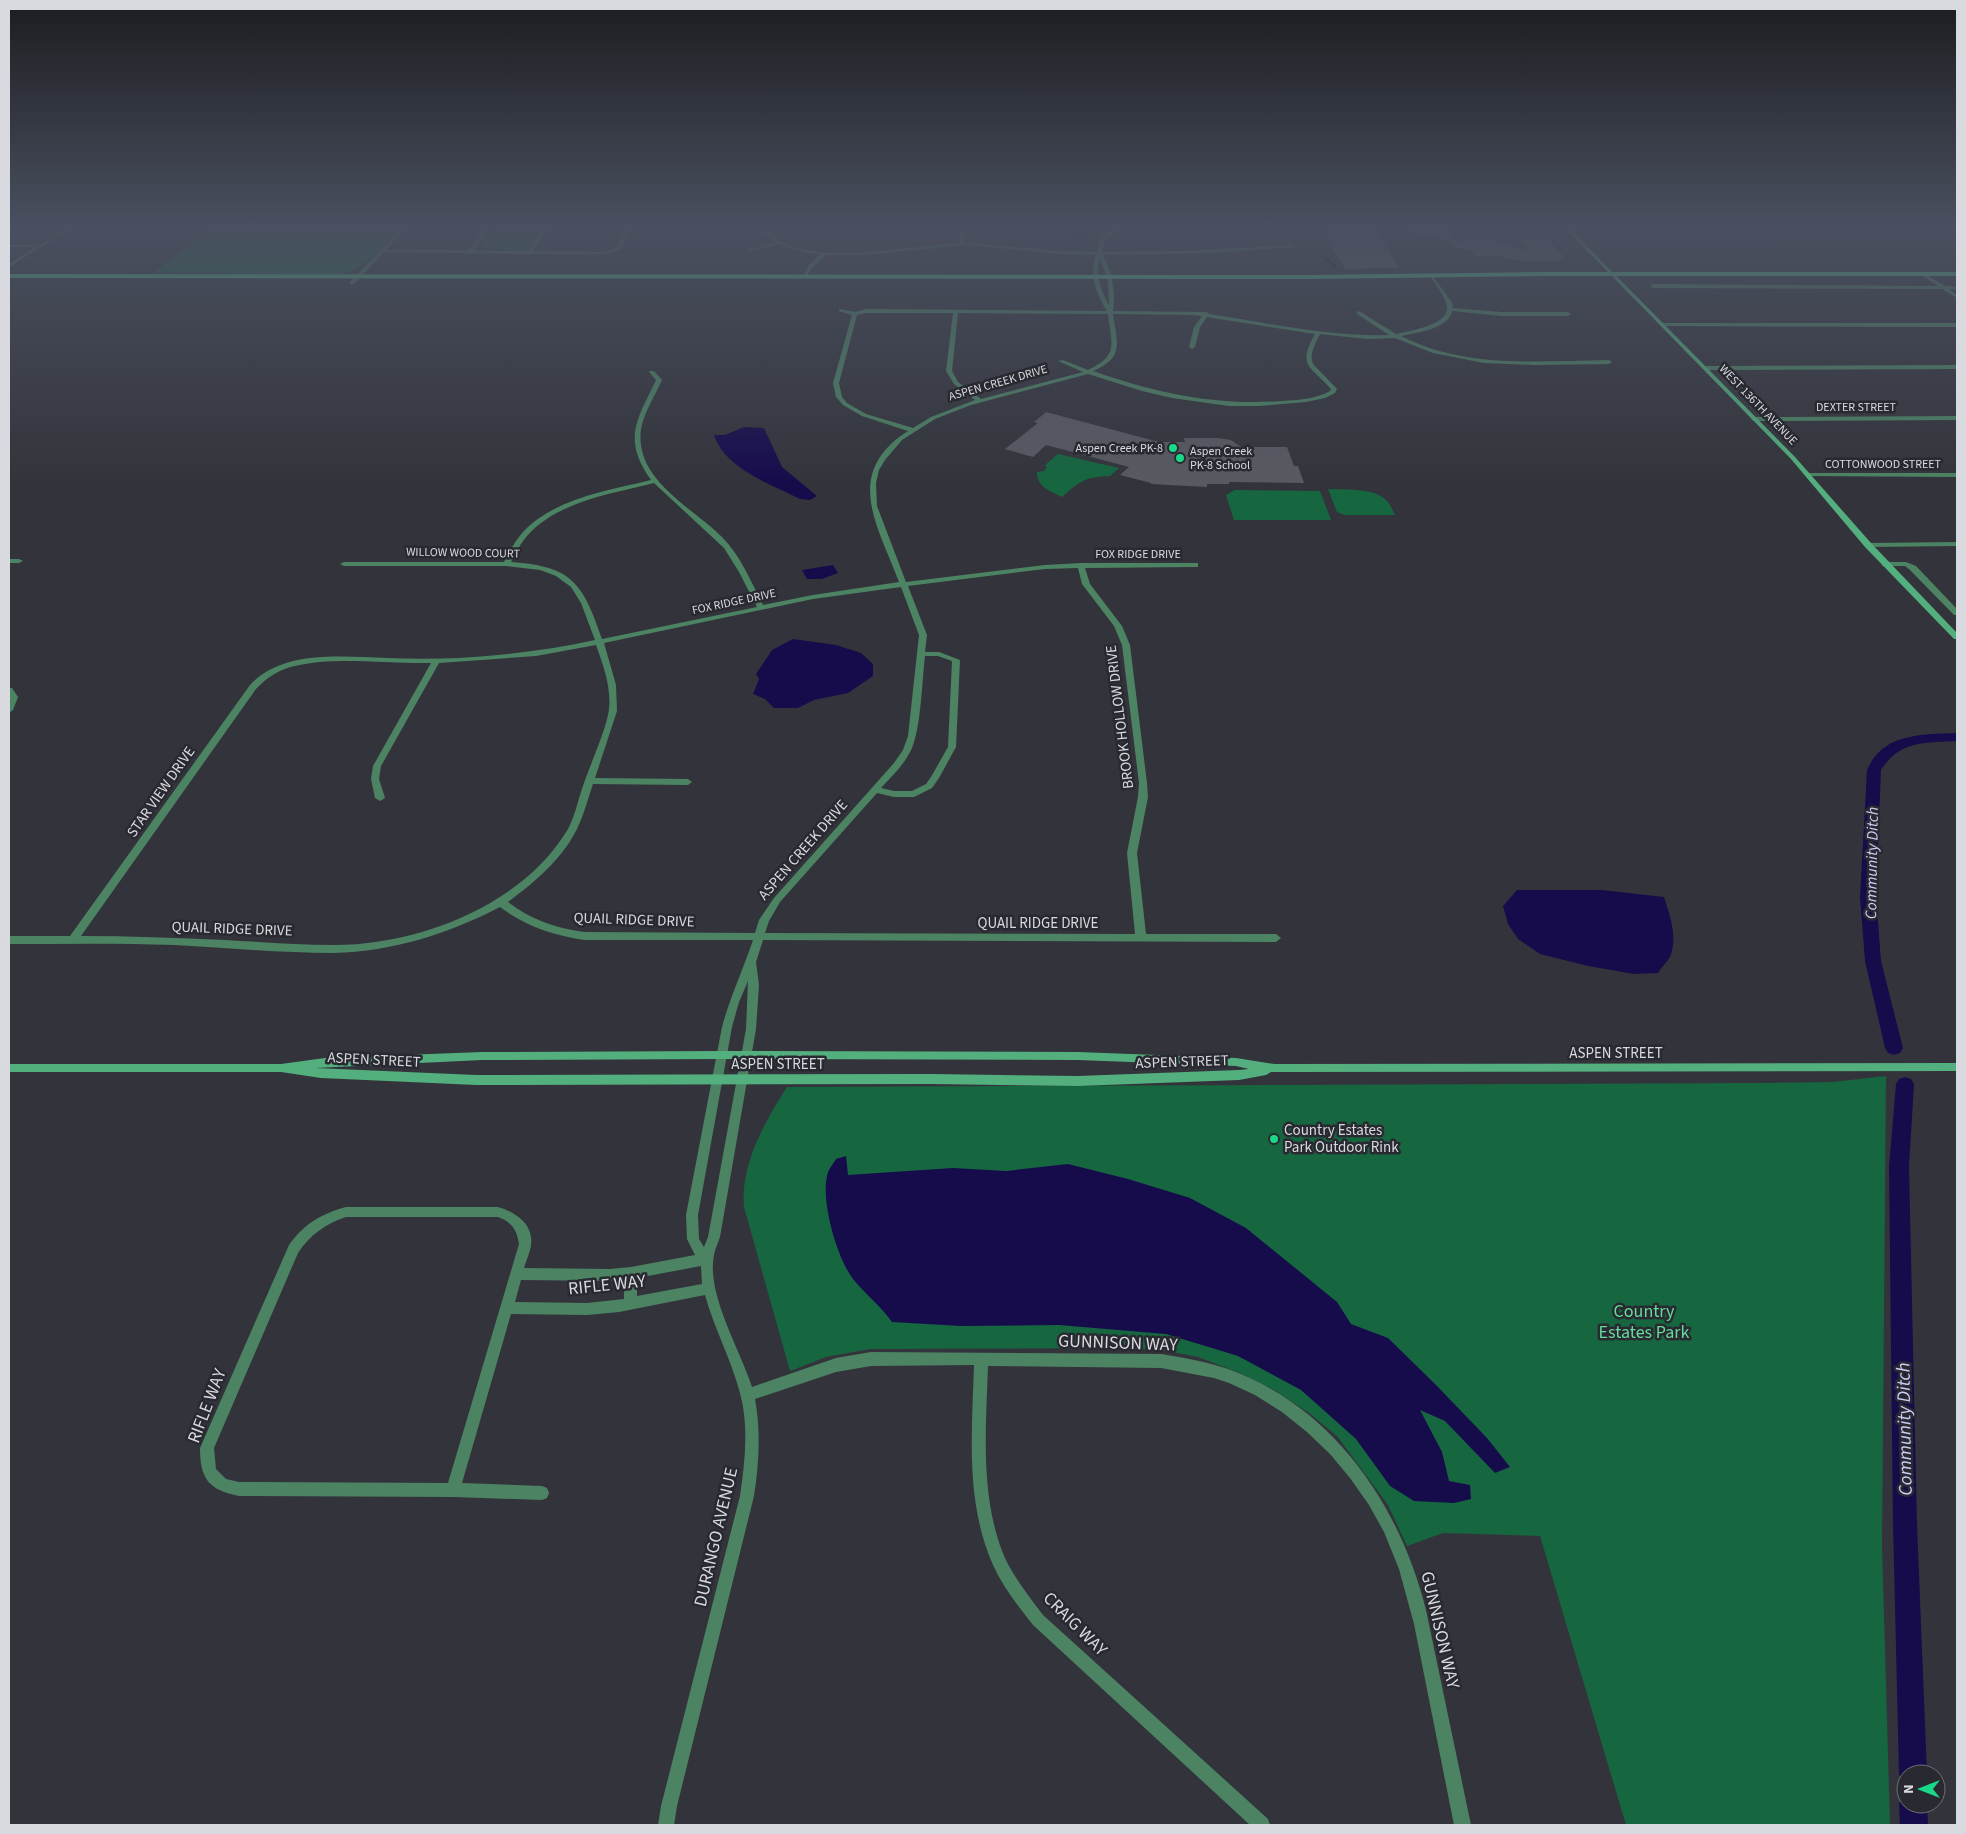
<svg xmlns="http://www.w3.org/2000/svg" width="1966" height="1834" viewBox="0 0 1966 1834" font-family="'Source Sans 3',sans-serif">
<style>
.green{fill:#166640}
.water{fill:#160c4c}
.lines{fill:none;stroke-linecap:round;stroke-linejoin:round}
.stream{stroke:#160c4c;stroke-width:2.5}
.canal{fill:#160c4c;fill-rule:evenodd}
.building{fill:#585961}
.street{fill:#4c8363;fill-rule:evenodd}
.secondary{fill:#53af7d;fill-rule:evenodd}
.primary{fill:#55d090;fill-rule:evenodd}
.poi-dot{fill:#19d989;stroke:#292a31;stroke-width:2}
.labels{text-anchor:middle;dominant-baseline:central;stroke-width:5;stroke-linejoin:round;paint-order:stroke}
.far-street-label{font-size:12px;fill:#d9dadf;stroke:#292a31}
.far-poi-label{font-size:12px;fill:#d9dadf;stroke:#292a31;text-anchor:end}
.street-label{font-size:15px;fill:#d9dadf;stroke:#292a31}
.poi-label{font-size:15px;fill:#d9dadf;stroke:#292a31;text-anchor:start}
.water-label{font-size:16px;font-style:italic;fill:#cacef6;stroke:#292a31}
.near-street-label{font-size:18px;fill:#d9dadf;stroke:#292a31}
.near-park-label{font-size:18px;fill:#65da9b;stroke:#292a31}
.near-water-label{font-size:19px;font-style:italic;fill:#cacef6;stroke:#292a31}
</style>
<rect width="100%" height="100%" fill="#33343b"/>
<path class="green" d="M215,226H401C385,242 366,269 343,274L153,273Z
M501,228H538L541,230L527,249L520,251L485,248L482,246L494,230Z
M1058,454L1119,468L1110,476C1085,477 1080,481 1062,497C1050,491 1037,487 1037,472L1044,471L1047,467L1045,465Z
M1328,489C1345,490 1374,487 1387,501C1390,504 1393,511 1395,515H1345L1337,512Z
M1235,490L1320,491L1331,520H1234L1226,495Z
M1886,1076L1882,1546L1890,1825H1626L1540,1536L1443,1533L1407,1546L1388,1505L1337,1436L1309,1413L1276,1391L1240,1373L1198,1357L1162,1350L1115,1348L870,1349L826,1357L790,1371L744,1207C740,1164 765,1122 787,1087L1756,1083L1833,1082Z"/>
<path class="water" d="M1054,226H1085L1078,227L1088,235V240L1084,244H1077L1072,233Z
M744,427L764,428L782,467L817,496L810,500L800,499C771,484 725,469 714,435H725Z
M833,565L838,573L822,579H807L802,570Z
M793,639L836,645L861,653L873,664V676L848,693L814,700L798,708H774L765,699L753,694L759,679L756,674L772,650Z
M1517,890H1602L1664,897C1670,916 1678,937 1670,957C1667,962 1661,968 1658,973L1634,974L1588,966L1540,954L1518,939L1508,924L1503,906Z
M846,1156L848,1175L953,1168L1006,1171L1068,1164L1128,1179L1190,1198L1246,1228L1337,1302L1351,1324L1388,1338L1436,1385L1487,1438L1510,1467L1495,1473L1445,1421L1420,1410L1442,1452L1449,1481L1470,1485L1471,1499L1454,1503L1414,1501L1390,1486L1356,1439L1301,1390L1238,1356L1166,1334L1059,1325L961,1326L892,1322C881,1306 865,1294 853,1279C837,1258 821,1202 827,1176C828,1170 833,1164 836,1159Z"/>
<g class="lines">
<path class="stream" d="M1324,257L1335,266"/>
<path class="canal" d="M1957,733V741C1926,743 1900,740 1881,770L1876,897L1881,961L1903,1048L1900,1053L1894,1055L1888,1053L1885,1048L1865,961L1860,897L1867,770C1870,764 1873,758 1878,753C1897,733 1931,734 1957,733Z
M1905,1077L1911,1079L1914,1084L1909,1167L1917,1524L1927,1774H1906V1785L1903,1784L1899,1774L1893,1524L1889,1167L1896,1084L1899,1079Z
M1906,1793V1804H1927L1928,1825H1900L1899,1804L1903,1794Z"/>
</g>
<path class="building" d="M1406,226H1443L1457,243L1469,238L1478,240V237L1532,251L1520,237H1546L1565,258L1556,262L1549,261H1520L1496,255L1492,257L1485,255L1476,257L1471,251L1451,246L1456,243L1405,230Z
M1325,228L1376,229L1399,268L1345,269L1325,234H1328Z
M1046,412L1159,442H1185L1184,438H1218L1231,440L1241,447H1287L1294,466H1298L1304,483L1229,482V484H1207V487L1151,484V483L1120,475L1129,467L1046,445L1033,457L1005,449L1038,423L1034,422Z"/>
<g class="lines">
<path class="street" d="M70,226H75L9,267V264L35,247H9V245H40Z
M404,226H408L386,250H468L487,227H479L477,226H617L627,227L630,231L620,250L603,254H531L528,255L526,254L384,252L354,284H350V282ZM492,227L544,228L528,251L473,250ZM549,228H617L624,229L626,231L616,248L603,252L533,251Z
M764,226H768L770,233C775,237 781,242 786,244C827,264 914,245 960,243L959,230L955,226H959L963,230L964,243L1060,251L1097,252L1102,236L1119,226H1124L1106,238L1102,252L1183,251L1293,245L1295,247L1210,253L1103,255C1112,273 1116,291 1113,311L1207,312L1209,314C1269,323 1329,337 1389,335L1357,314V312L1359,311L1396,334C1410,331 1455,324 1446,303C1443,293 1435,284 1430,276L1432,275L1453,304L1452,308L1502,312H1568L1571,314L1568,316H1502L1452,311C1449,329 1415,333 1401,336C1465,369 1539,361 1609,360L1612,362L1609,364L1534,365L1484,363L1433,353L1395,338L1367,339L1320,334C1315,344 1309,354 1313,364L1337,389L1335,393L1325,398L1306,402L1259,406H1229L1172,398L1142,391L1088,374L971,405L935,419L902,440L885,460L879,470L876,483L877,506L906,582L1045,565L1081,563H1198V567H1195L1085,568L1090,584L1122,626L1130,645L1147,783L1148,797L1137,853L1146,934H1276L1281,938L1276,942L763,940L756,962L759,985L756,1029L720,1237C718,1243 715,1249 714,1255C706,1294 740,1349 752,1387L836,1358L871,1352L1161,1354C1185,1358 1209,1362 1231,1370C1335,1409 1400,1506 1426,1610L1471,1825H1454L1414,1624L1399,1569L1384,1532L1369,1505L1350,1478L1330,1454L1307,1432L1282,1412L1255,1395L1229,1383L1214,1378L1161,1368L988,1366C986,1427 980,1492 1002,1551C1011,1574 1028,1595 1043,1615L1268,1819L1270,1825H1250L1033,1625C1018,1606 1003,1587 993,1565C965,1502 972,1432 974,1365L871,1366L836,1372L755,1399C761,1431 759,1464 754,1496L677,1806L674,1825H658L661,1806L740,1496C745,1462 749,1426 740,1393C731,1359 714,1328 705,1295L619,1312L587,1315L511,1314L462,1483L542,1486L547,1488L549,1493L547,1498L542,1500L453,1497L239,1496C209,1490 200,1479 200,1448L289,1245C304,1224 321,1214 346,1207H498C515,1212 534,1224 531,1245C530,1253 526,1261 524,1268L610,1269L631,1267L695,1255L687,1239L686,1215L722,1027C730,997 743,970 753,940H584C553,935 525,926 500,907C450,933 392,952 334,953C281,953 228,948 175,945C120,943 64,944 9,944V936H70L250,685C284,649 342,657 387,658C411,659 435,659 459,658C505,655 550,650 595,640L581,603L571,587L556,576L540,570L506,566H344L340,564L344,562H504C509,552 515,541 523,532C555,498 607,491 651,480C622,439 637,420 656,380L649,372L650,371H654L662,380C655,396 644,412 641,429C634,480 692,507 722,537C741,556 751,582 763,605L813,595L899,582C878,526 842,473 908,431L862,416L843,405L836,397L833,383L852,315L839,311V309L855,312L866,309L1107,311C1096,293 1089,275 1096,255L1060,254L968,245L863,255H825L813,267L805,278L803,277L809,265L820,254L807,253L780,244L749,251V249L777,242L766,235ZM1100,258L1108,280L1109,305C1101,292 1094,270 1100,258ZM866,313H953L946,371L954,384L975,400L931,417L913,428L866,414L847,403L842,397L839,383L857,315ZM958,313L1108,314C1111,343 1120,355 1088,370L1063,360L1058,361L1083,372L981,399L958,382L952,371ZM1113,314L1191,315L1202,316L1194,327L1189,347L1192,349L1195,347L1200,327L1207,317L1315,334C1297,367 1310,365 1331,389L1330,391C1316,399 1298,400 1282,401C1216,406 1155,393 1093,371C1125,357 1117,343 1113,314ZM654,483L724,548L739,572L757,607L602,639C583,584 573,566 511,562C516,553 520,544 527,536C558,501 611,494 654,483ZM1078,568L1082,584L1114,626L1122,645L1139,783L1138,797L1127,853L1135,934L765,933L769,921L780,902L877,793L894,797H914L932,788L939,778L956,747L960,660L939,652H925L927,635L908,586L1045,569ZM901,587L919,635L908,736L903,750L894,763L774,898L759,920L755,933L584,932C556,928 531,920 508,902C535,882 562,859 577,829C584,815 588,798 593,784L688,785L692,782L688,779L595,778L617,711L616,685L604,643L813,599ZM596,645C604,667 613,692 608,715C603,737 590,765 583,786C578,800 575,816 568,829C523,905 419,945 334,945C298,945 261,942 225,940C177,938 129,936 81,936L256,689C267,677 280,669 295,666C334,656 389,664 431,663L373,766L371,779L375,798L380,801L385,798L379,779L381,766L439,663L536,656ZM925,656H938L952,661L948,747L931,777L926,784L912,791H894L881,788C892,776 905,764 912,748C921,726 922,682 925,656ZM748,981L746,1029L708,1237L704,1247L699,1239L698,1215L732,1027L739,1002ZM346,1217H498C512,1222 517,1230 519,1244L448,1483L239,1482L226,1479L216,1469L214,1448L298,1253C310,1235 325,1224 346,1217ZM701,1266L702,1284L637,1296V1278ZM521,1280L610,1281L624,1280V1299L587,1303L515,1302Z
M1923,273L1945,286L1957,287V289H1949L1957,295V298L1942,289L1653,288L1650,286L1653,284L1938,286L1921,275Z
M1664,323H1957V327L1662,326L1661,325Z
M1957,365V369L1706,370L1703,368L1706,366Z
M1957,416V420L1754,421L1751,419L1754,417Z
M1808,473H1957V477L1806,476V474Z
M1957,542V546L1868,547L1864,545L1868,543Z
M9,559H19L23,561L19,563H9Z
M1882,562H1906L1916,566L1957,609V615H1954L1910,570L1905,566H1882Z
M9,688H12L18,697L13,710L9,713Z"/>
<path class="secondary" d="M1563,226H1567L1795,457L1871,543L1957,633V639H1954L1865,547L1791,459Z
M722,1051L1078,1052L1236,1058L1274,1064L1957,1063V1071L1271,1072L1266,1075L1239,1080L1078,1086L931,1084L476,1085L321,1078L281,1072H9V1064H281L325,1058L482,1052ZM722,1059L1078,1060L1236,1066L1249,1069L1239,1070L1078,1076L931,1074L476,1075L315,1068L482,1060Z"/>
<path class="primary" d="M1543,272H1957V276H1543L1308,279L9,278V274L1308,275Z"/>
</g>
<linearGradient id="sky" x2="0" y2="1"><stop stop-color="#1c1d20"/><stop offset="0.47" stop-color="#4a5060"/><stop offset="1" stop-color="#4a5060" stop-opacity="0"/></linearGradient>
<rect width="1966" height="482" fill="url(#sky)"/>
<g class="poi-dot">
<circle cx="1173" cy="448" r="5"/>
<circle cx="1180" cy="458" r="5"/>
<circle cx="1274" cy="1139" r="5"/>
</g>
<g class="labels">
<g class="far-street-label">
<text transform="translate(998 383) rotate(-16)">ASPEN CREEK DRIVE</text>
<text transform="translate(1758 405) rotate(46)">WEST 136TH AVENUE</text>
<text x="1856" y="407">DEXTER STREET</text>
<text x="1883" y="464">COTTONWOOD STREET</text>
<text transform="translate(463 553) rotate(1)">WILLOW WOOD COURT</text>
<text x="1138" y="554">FOX RIDGE DRIVE</text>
<text transform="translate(734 602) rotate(-12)">FOX RIDGE DRIVE</text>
</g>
<g class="far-poi-label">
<text x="1163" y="448">Aspen Creek PK-8</text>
<text x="1190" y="451" text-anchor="start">Aspen Creek<tspan x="1190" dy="14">PK-8 School</tspan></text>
</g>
<g class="street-label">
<text transform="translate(1120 717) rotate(-97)">BROOK HOLLOW DRIVE</text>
<text transform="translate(161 792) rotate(-55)">STAR VIEW DRIVE</text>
<text transform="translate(803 850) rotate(-49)">ASPEN CREEK DRIVE</text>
<text transform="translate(634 920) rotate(2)">QUAIL RIDGE DRIVE</text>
<text x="1038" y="923">QUAIL RIDGE DRIVE</text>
<text transform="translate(232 929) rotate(2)">QUAIL RIDGE DRIVE</text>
<text x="1616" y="1053">ASPEN STREET</text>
<text transform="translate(374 1060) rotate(3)">ASPEN STREET</text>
<text transform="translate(1182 1062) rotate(-2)">ASPEN STREET</text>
<text x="778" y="1064">ASPEN STREET</text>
</g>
<g class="poi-label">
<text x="1284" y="1130">Country Estates<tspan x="1284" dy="17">Park Outdoor Rink</tspan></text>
</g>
<g class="water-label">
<text transform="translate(1872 863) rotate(-89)">Community Ditch</text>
</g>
<g class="near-street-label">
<text transform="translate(607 1285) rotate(-6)">RIFLE WAY</text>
<text transform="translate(1118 1343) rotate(2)">GUNNISON WAY</text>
<text transform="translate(207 1406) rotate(-69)">RIFLE WAY</text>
<text transform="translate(716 1537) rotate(-77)">DURANGO AVENUE</text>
<text transform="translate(1075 1624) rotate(45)">CRAIG WAY</text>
<text transform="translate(1440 1630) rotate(77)">GUNNISON WAY</text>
</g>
<g class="near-park-label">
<text x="1644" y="1311">Country<tspan x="1644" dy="21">Estates Park</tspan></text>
</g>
<g class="near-water-label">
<text transform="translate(1905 1429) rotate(-91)">Community Ditch</text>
</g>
</g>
<rect width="1966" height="1834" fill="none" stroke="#d9dadf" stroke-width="20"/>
<g transform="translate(1921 1789) rotate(270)"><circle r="24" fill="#292a31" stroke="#6f7077"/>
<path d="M0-4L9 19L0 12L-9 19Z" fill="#19d989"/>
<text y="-8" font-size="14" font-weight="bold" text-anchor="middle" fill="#d9dadf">N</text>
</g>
</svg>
